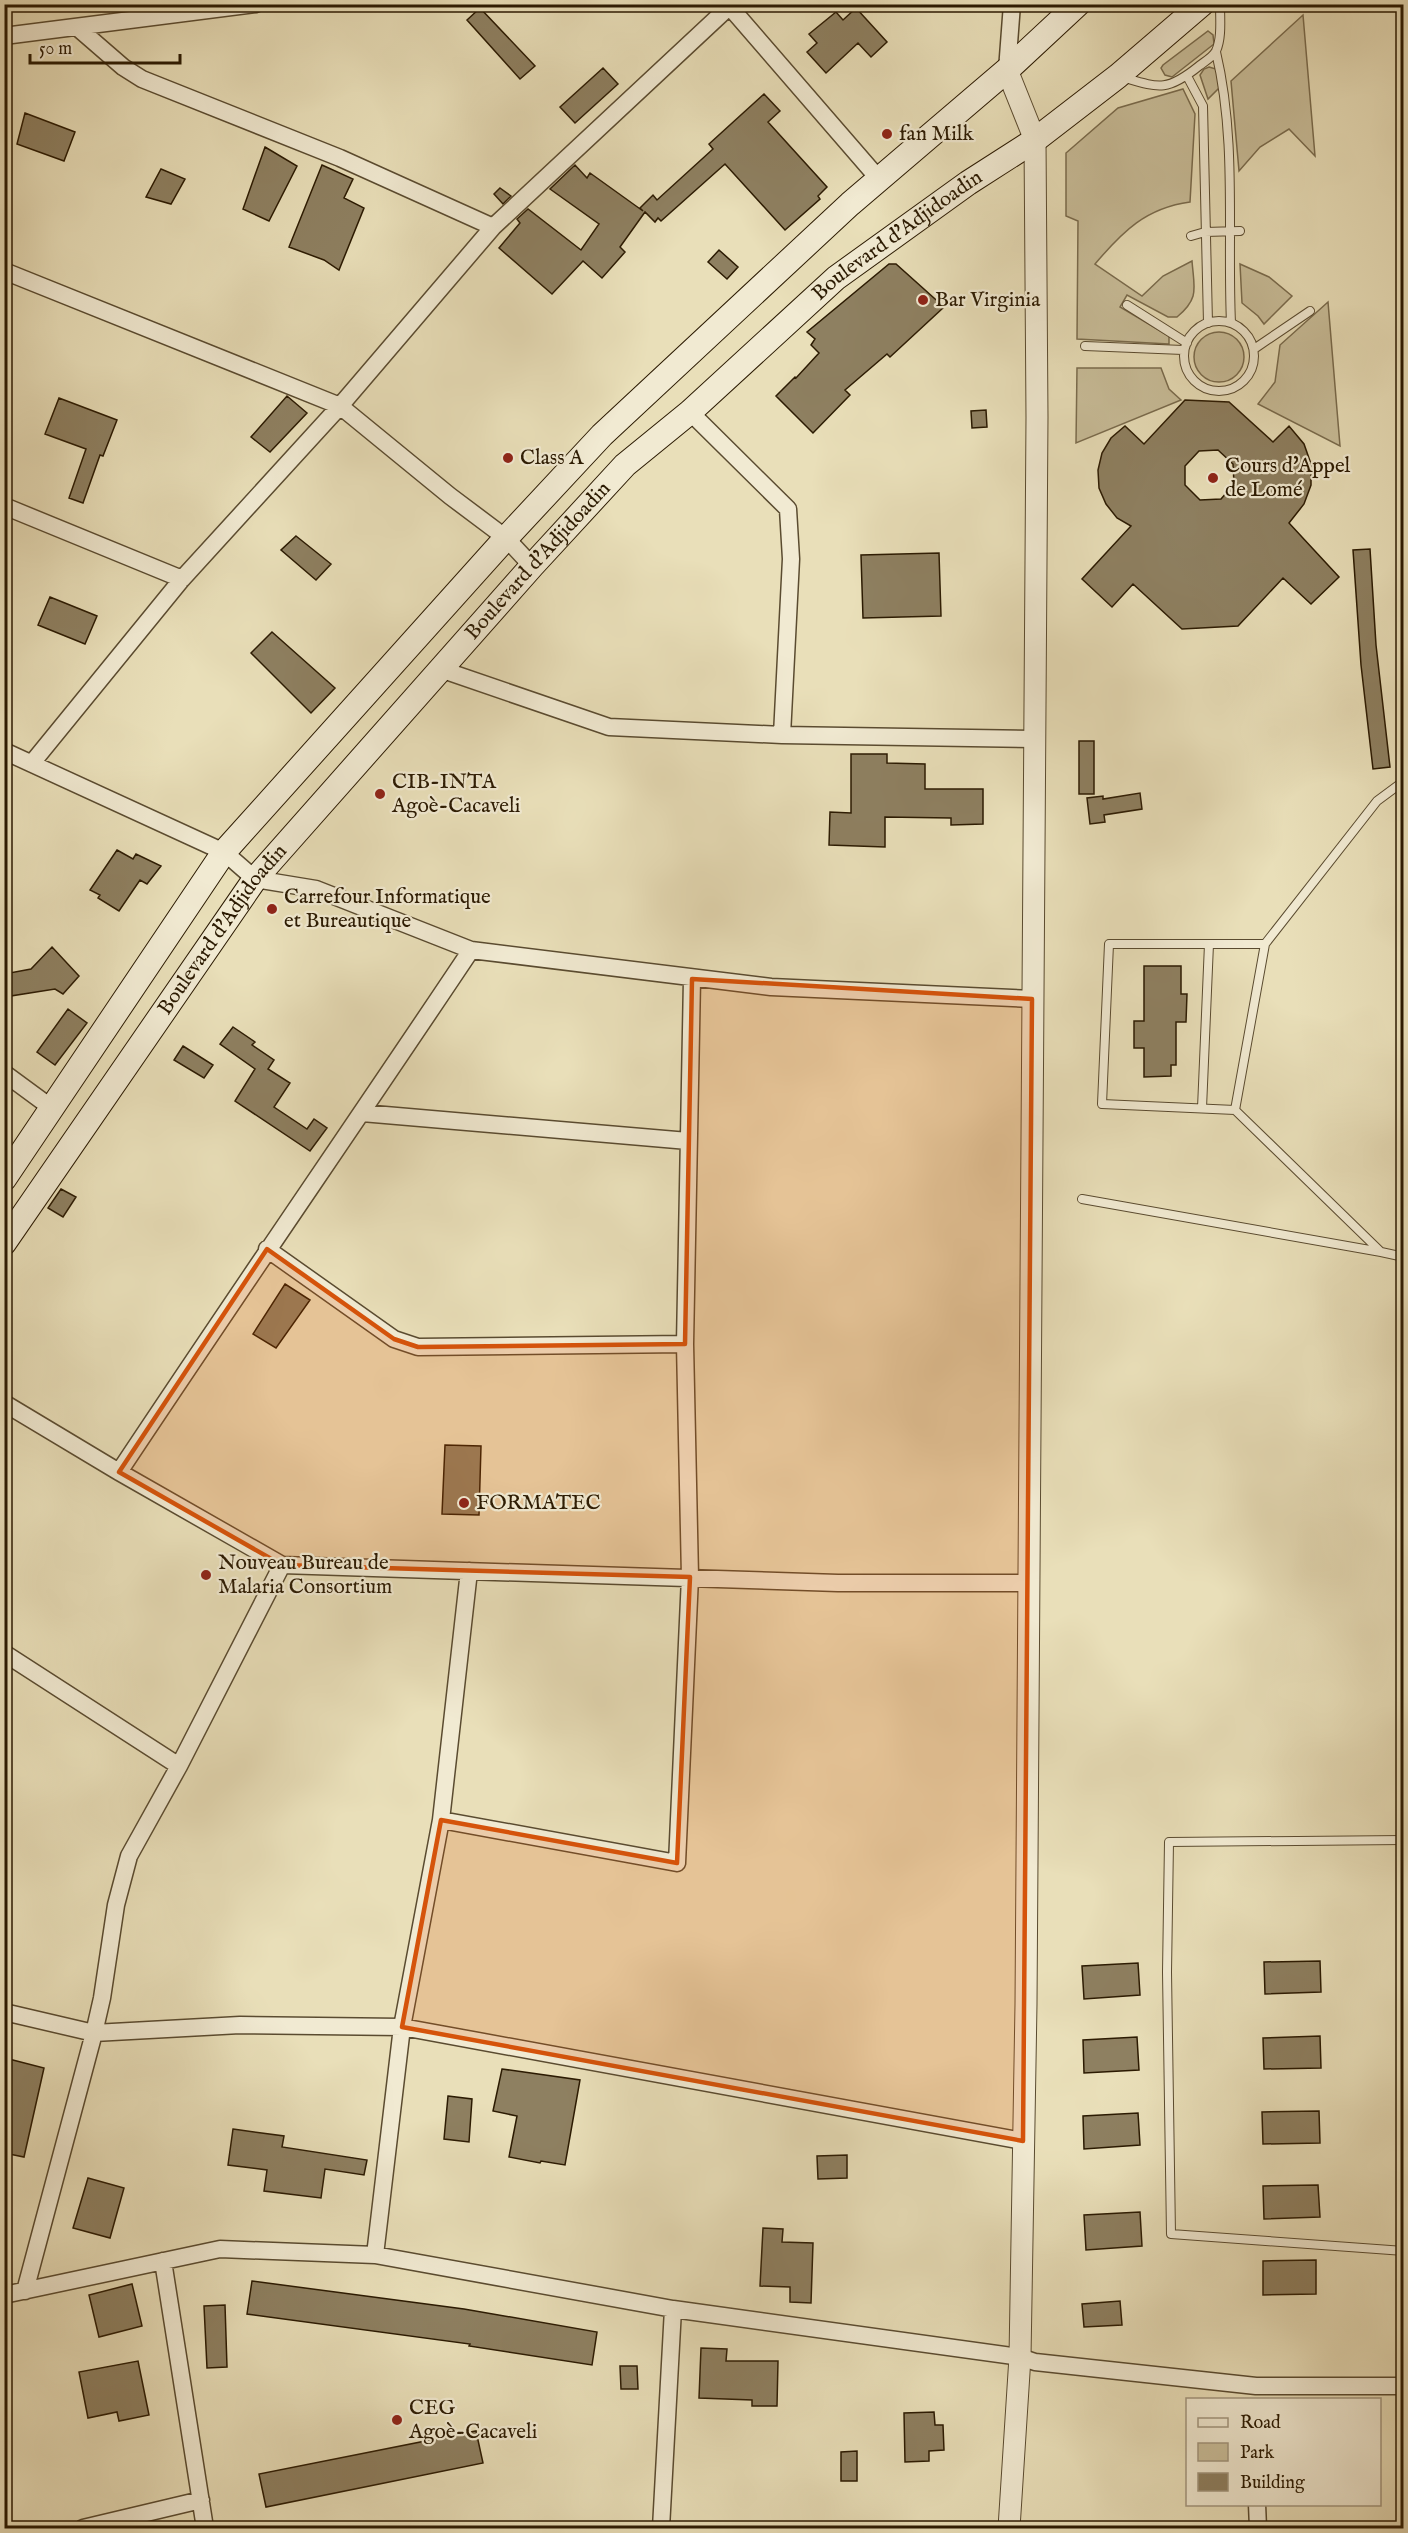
<svg xmlns="http://www.w3.org/2000/svg" width="1408" height="2533" viewBox="0 0 1408 2533" font-family="'IM FELL English',serif">
<style>
.green{fill:#c9be9a;stroke:#7a6c4e;stroke-width:1.5}
.building{fill:#8e8061;stroke:#2b1a02;stroke-width:1.5;fill-rule:evenodd}
.lines{fill:none;stroke-linecap:round;stroke-linejoin:round}
.service-casing{stroke:#5a4b30;stroke-width:10}
.minor-casing{stroke:#5a4b30;stroke-width:19}
.tertiary-casing{stroke:#5a4b30;stroke-width:23}
.secondary-casing{stroke:#2b1a02;stroke-width:26}
.service{stroke:#f1ead2;stroke-width:8}
.minor{stroke:#f1ead2;stroke-width:16}
.tertiary{stroke:#f1ead2;stroke-width:21}
.secondary{stroke:#f1ead2;stroke-width:24}
.marked{fill:#d5530b;fill-opacity:0.2;stroke:#d5530b;stroke-width:4.5;stroke-linejoin:round}
.poi-dot{fill:#8f2418;stroke:#f1ead2;stroke-width:2}
.labels{text-anchor:middle;dominant-baseline:central;stroke-width:4.5;stroke-linejoin:round;paint-order:stroke}
.poi-label{font-size:21px;fill:#2b1a02;stroke:#f1ead2;text-anchor:start}
.street-label{font-size:21px;fill:#2b1a02;stroke:#f1ead2}
</style>
<rect width="100%" height="100%" fill="#e9dfb9"/>
<filter id="stains"><feTurbulence type="fractalNoise" baseFrequency=".00333" numOctaves="4"/><feColorMatrix values="0 0 0 0 .2 0 0 0 0 .09 0 0 0 0 .02 0 0 0 .5 -.17"/></filter>
<radialGradient id="worn" r=".72"><stop offset=".6" stop-color="#630" stop-opacity="0"/><stop offset="1" stop-color="#630" stop-opacity=".3"/></radialGradient>
<path class="green" d="M1303,15L1315,156L1289,129L1260,147L1239,171L1231,81Z
M1208,31L1213,35L1214,44L1172,77L1165,75L1161,68L1163,65Z
M1209,67L1216,69L1221,86L1208,99L1200,75L1204,69Z
M1183,89L1195,114L1190,202C1146,208 1123,231 1095,264L1142,296L1163,276L1192,261C1194,288 1200,298 1177,317H1168L1127,295L1120,307L1169,336V344L1077,339L1078,221L1066,216V153L1118,108Z
M1240,264L1269,277L1292,296L1264,324L1258,316L1242,303Z
M1328,302L1340,446L1258,404L1275,382L1280,345Z
M1194 357a25 25 0 1 1 50 0a25 25 0 1 1-50 0Z
M1077,368H1161L1169,389L1181,400L1076,443Z"/>
<path class="building" d="M480,8L535,66L520,79L467,20Z
M856,8L887,42L871,57L858,43L826,73L807,52L817,43L809,34L836,12L843,20Z
M603,68L618,84L575,123L560,107Z
M764,94L780,111L768,122L827,187L818,196L820,199L785,230L725,164L661,221L658,218L655,222L645,212L620,247L625,252L602,278L583,261L552,294L499,248L520,223L517,219L528,209L581,250L599,224L550,189L575,165L587,178L590,173L643,211L640,208L653,195L657,200L713,149L709,144Z
M25,113L75,132L64,161L17,144Z
M265,147L297,166L269,221L243,209Z
M322,165L353,179L344,198L364,208L339,270L324,260L289,247Z
M161,169L185,179L171,204L146,197Z
M500,188L511,196L503,204L494,194Z
M719,250L738,267L727,279L708,262Z
M889,264H896L944,307L890,357L887,354L845,390L850,395L813,433L776,396L795,377L796,378L819,353L811,345L815,339L807,332Z
M287,396L307,413L270,452L251,437Z
M59,398L117,420L103,456L100,455L83,503L69,498L86,449L45,434Z
M1185,400L1229,402L1273,442L1289,426L1304,444L1311,464V485L1304,504L1289,523L1339,577L1311,604L1283,578L1238,626L1182,629L1133,584L1112,607L1082,579L1131,526L1117,518L1106,504L1099,488L1098,470L1102,453L1111,438L1125,426L1144,444ZM1218,450L1233,464L1234,484L1221,499L1200,500L1185,485V466L1199,451Z
M986,410L987,427L972,428L971,411Z
M296,536L331,564L316,580L281,550Z
M1370,549L1376,645L1390,767L1373,769L1361,665L1353,550Z
M939,553L941,616L863,618L861,555Z
M50,597L97,616L85,644L38,625Z
M272,632L335,688L311,713L251,653Z
M1079,741H1094V794H1079Z
M851,754H887V763L925,764V789H983V824L951,825V818L885,817V847L829,845L830,812L851,813Z
M1140,793L1142,809L1104,815L1105,822L1090,824L1087,798L1103,796V799Z
M117,850L133,859L136,854L161,866L147,884L140,880L119,911L98,898L100,895L90,890Z
M52,947L79,976L63,994L55,989L4,997V974L31,969Z
M1144,966H1181V994H1187L1186,1022H1176V1065H1171V1076L1144,1077V1048H1134V1021H1144Z
M68,1009L87,1023L55,1065L37,1052Z
M233,1027L255,1042L252,1045L274,1060L268,1069L290,1083L274,1107L307,1129L314,1119L327,1128L310,1151L235,1101L255,1069L220,1044Z
M183,1046L213,1065L204,1078L174,1060Z
M61,1189L76,1197L63,1217L48,1208Z
M285,1284L310,1300L276,1348L253,1334Z
M445,1445L481,1446L479,1515L442,1514Z
M1320,1961L1321,1992L1265,1994L1264,1962Z
M1138,1963L1140,1995L1084,1999L1082,1966Z
M1320,2036L1321,2068L1264,2069L1263,2038Z
M1137,2037L1139,2070L1084,2073L1083,2040Z
M9,2059L44,2068L24,2157L4,2153V2079Z
M502,2069L580,2080L565,2165L541,2161L540,2163L509,2157L517,2116L493,2111Z
M448,2096L472,2099L469,2142L444,2139Z
M1319,2111L1320,2143L1263,2144L1262,2112Z
M1138,2113L1140,2145L1084,2149L1083,2116Z
M233,2129L284,2136L282,2147L367,2160L364,2175L325,2169L321,2198L264,2191L267,2170L228,2165Z
M847,2155V2178L818,2179L817,2156Z
M88,2178L124,2188L110,2238L73,2228Z
M1318,2185L1320,2217L1264,2219L1263,2186Z
M1140,2212L1142,2246L1086,2250L1084,2215Z
M763,2228L783,2229L782,2242L813,2243L811,2303L790,2302V2287L760,2286Z
M1316,2260V2294L1263,2295V2261Z
M252,2281L464,2309L597,2332L592,2365L469,2346L470,2344L247,2314Z
M132,2284L142,2326L99,2337L89,2295Z
M1120,2301L1122,2325L1084,2327L1082,2304Z
M225,2305L227,2367L207,2368L204,2306Z
M701,2348L727,2349L726,2361H778L777,2406H752V2400L699,2398Z
M138,2361L149,2415L119,2421L117,2412L88,2418L79,2372Z
M620,2366H637L638,2389H621Z
M934,2412L935,2425H943L944,2450L929,2451V2461L905,2462L904,2413Z
M476,2431L483,2463L266,2507L259,2474Z
M857,2451V2481H841V2452Z"/>
<g class="lines">
<g class="service-casing">
<path id="service" d="M1216,52C1237,140 1227,233 1231,323
M1187,76L1203,106L1208,323
M1122,77C1159,88 1167,92 1199,66C1204,62 1213,57 1216,51C1222,38 1220,19 1220,4
M1191,236L1205,232L1240,231
M1127,305L1187,343
M1184 356a35 35 0 1 1 70 0a35 35 0 1 1-70 0Z
M1085,346L1183,350
M1254,349L1310,311
M1404,781L1377,801L1265,944L1235,1110L1381,1252L1404,1257
M1202,1108L1209,944
M1235,1110L1102,1104L1109,944H1265
M1082,1199L1381,1252
M1404,1840L1169,1842L1167,1972L1171,2234L1404,2251"/>
</g>
<g class="minor-casing">
<path id="minor" d="M730,7L878,178
M78,28L123,67L142,79L340,158L493,227
M4,36L256,4
M1007,70L1012,4
M4,271L340,406L450,496L506,538L532,566
M690,412L788,509L791,559L782,735
M4,506L182,579
M440,669L609,727L782,735L1034,739
M4,751L224,852L255,879L316,889L471,950L771,987L1032,999
M32,763L182,579L340,406L493,227L732,4
M4,1073L53,1109
M362,1113L688,1141
M267,1249L394,1339L418,1347L685,1344
M4,1403L119,1472L282,1565L838,1583H1028
M119,1472C235,1297 354,1125 471,950
M4,1653L179,1766
M441,1820L677,1863L690,1577L685,1344L692,979
M4,2012L94,2033L240,2025L402,2027L1023,2141
M375,2255L402,2027L441,1820L469,1571
M163,2261L205,2528
M25,2291L94,2033L102,1998L116,1905L129,1856L179,1766L282,1565
M4,2295L220,2249L375,2255L673,2309L1020,2357L1035,2362L1256,2386H1404
M1257,2504L1258,2528
M83,2528L201,2500
M661,2528L673,2309"/>
</g>
<g class="tertiary-casing">
<path id="tertiary" d="M1007,70L1035,140L1037,417L1026,2004L1020,2357L1009,2528"/>
</g>
<g class="secondary-casing">
<g id="secondary">
<path d="M4,1179L224,852L506,538L602,435L850,204L1007,70L1078,4"/>
<path id="s1" d="M4,1243L255,879L532,566L625,465L690,412L836,278L968,183L1035,140L1118,76L1202,4"/>
</g>
</g>
<use href="#service" class="service"/>
<use href="#minor" class="minor"/>
<use href="#tertiary" class="tertiary"/>
<use href="#secondary" class="secondary"/>
</g>
<path class="marked" d="M692,979L1032,999L1023,2141L402,2027L441,1820L677,1863L690,1577L282,1565L119,1472L267,1249L394,1339L418,1347L685,1344Z"/>
<g class="poi-dot">
<circle cx="887" cy="134" r="6"/>
<circle cx="923" cy="300" r="6"/>
<circle cx="508" cy="458" r="6"/>
<circle cx="1213" cy="478" r="6"/>
<circle cx="380" cy="794" r="6"/>
<circle cx="272" cy="909" r="6"/>
<circle cx="464" cy="1503" r="6"/>
<circle cx="206" cy="1575" r="6"/>
<circle cx="397" cy="2420" r="6"/>
</g>
<g class="labels">
<g class="poi-label">
<text x="899" y="134">fan Milk</text>
<text x="935" y="300">Bar Virginia</text>
<text x="520" y="458">Class A</text>
<text x="1225" y="466">Cours d'Appel<tspan x="1225" dy="24">de Lomé</tspan></text>
<text x="392" y="782">CIB-INTA<tspan x="392" dy="24">Agoè-Cacaveli</tspan></text>
<text x="284" y="897">Carrefour Informatique<tspan x="284" dy="24">et Bureautique</tspan></text>
<text x="476" y="1503">FORMATEC</text>
<text x="218" y="1563">Nouveau Bureau de<tspan x="218" dy="24">Malaria Consortium</tspan></text>
<text x="409" y="2408">CEG<tspan x="409" dy="24">Agoè-Cacaveli</tspan></text>
</g>
<g class="street-label">
<text stroke="none"><textPath href="#s1" startOffset="1354">Boulevard d'Adjidoadin</textPath></text>
<text stroke="none"><textPath href="#s1" startOffset="868">Boulevard d'Adjidoadin</textPath></text>
<text stroke="none"><textPath href="#s1" startOffset="382">Boulevard d'Adjidoadin</textPath></text>
</g>
</g>
<rect width="1408" height="2533" fill="none" stroke="#e9dfb9" stroke-width="24"/>
<rect x="6" y="6" width="1396" height="2521" fill="none" stroke="#2b1a02" stroke-width="3"/>
<rect x="12" y="12" width="1384" height="2509" fill="none" stroke="#2b1a02" stroke-width="1.5"/>
<rect x="1186" y="2398" width="195" height="108" fill="#f1ead2" stroke="#a2977f" stroke-width="1.5"/>
<rect x="1198" y="2418" width="30" height="9" fill="#f1ead2" stroke="#a2977f" stroke-width="1.5"/>
<text x="1240" y="2428" font-size="18" fill="#2b1a02">Road</text>
<rect x="1198" y="2443" width="30" height="18" fill="#c9be9a" stroke="#a2977f" stroke-width="1.5"/>
<text x="1240" y="2458" font-size="18" fill="#2b1a02">Park</text>
<rect x="1198" y="2473" width="30" height="18" fill="#8e8061" stroke="#a2977f" stroke-width="1.5"/>
<text x="1240" y="2488" font-size="18" fill="#2b1a02">Building</text>
<path d="M30 54v9h150v-9" fill="none" stroke="#2b1a02" stroke-width="3"/>
<text x="39" y="54" font-size="18" fill="#2b1a02" stroke="#f1ead2" stroke-width="4.5" paint-order="stroke">50 m</text>
<rect width="100%" height="100%" filter="url(#stains)"/>
<rect width="100%" height="100%" fill="url(#worn)"/>
</svg>
